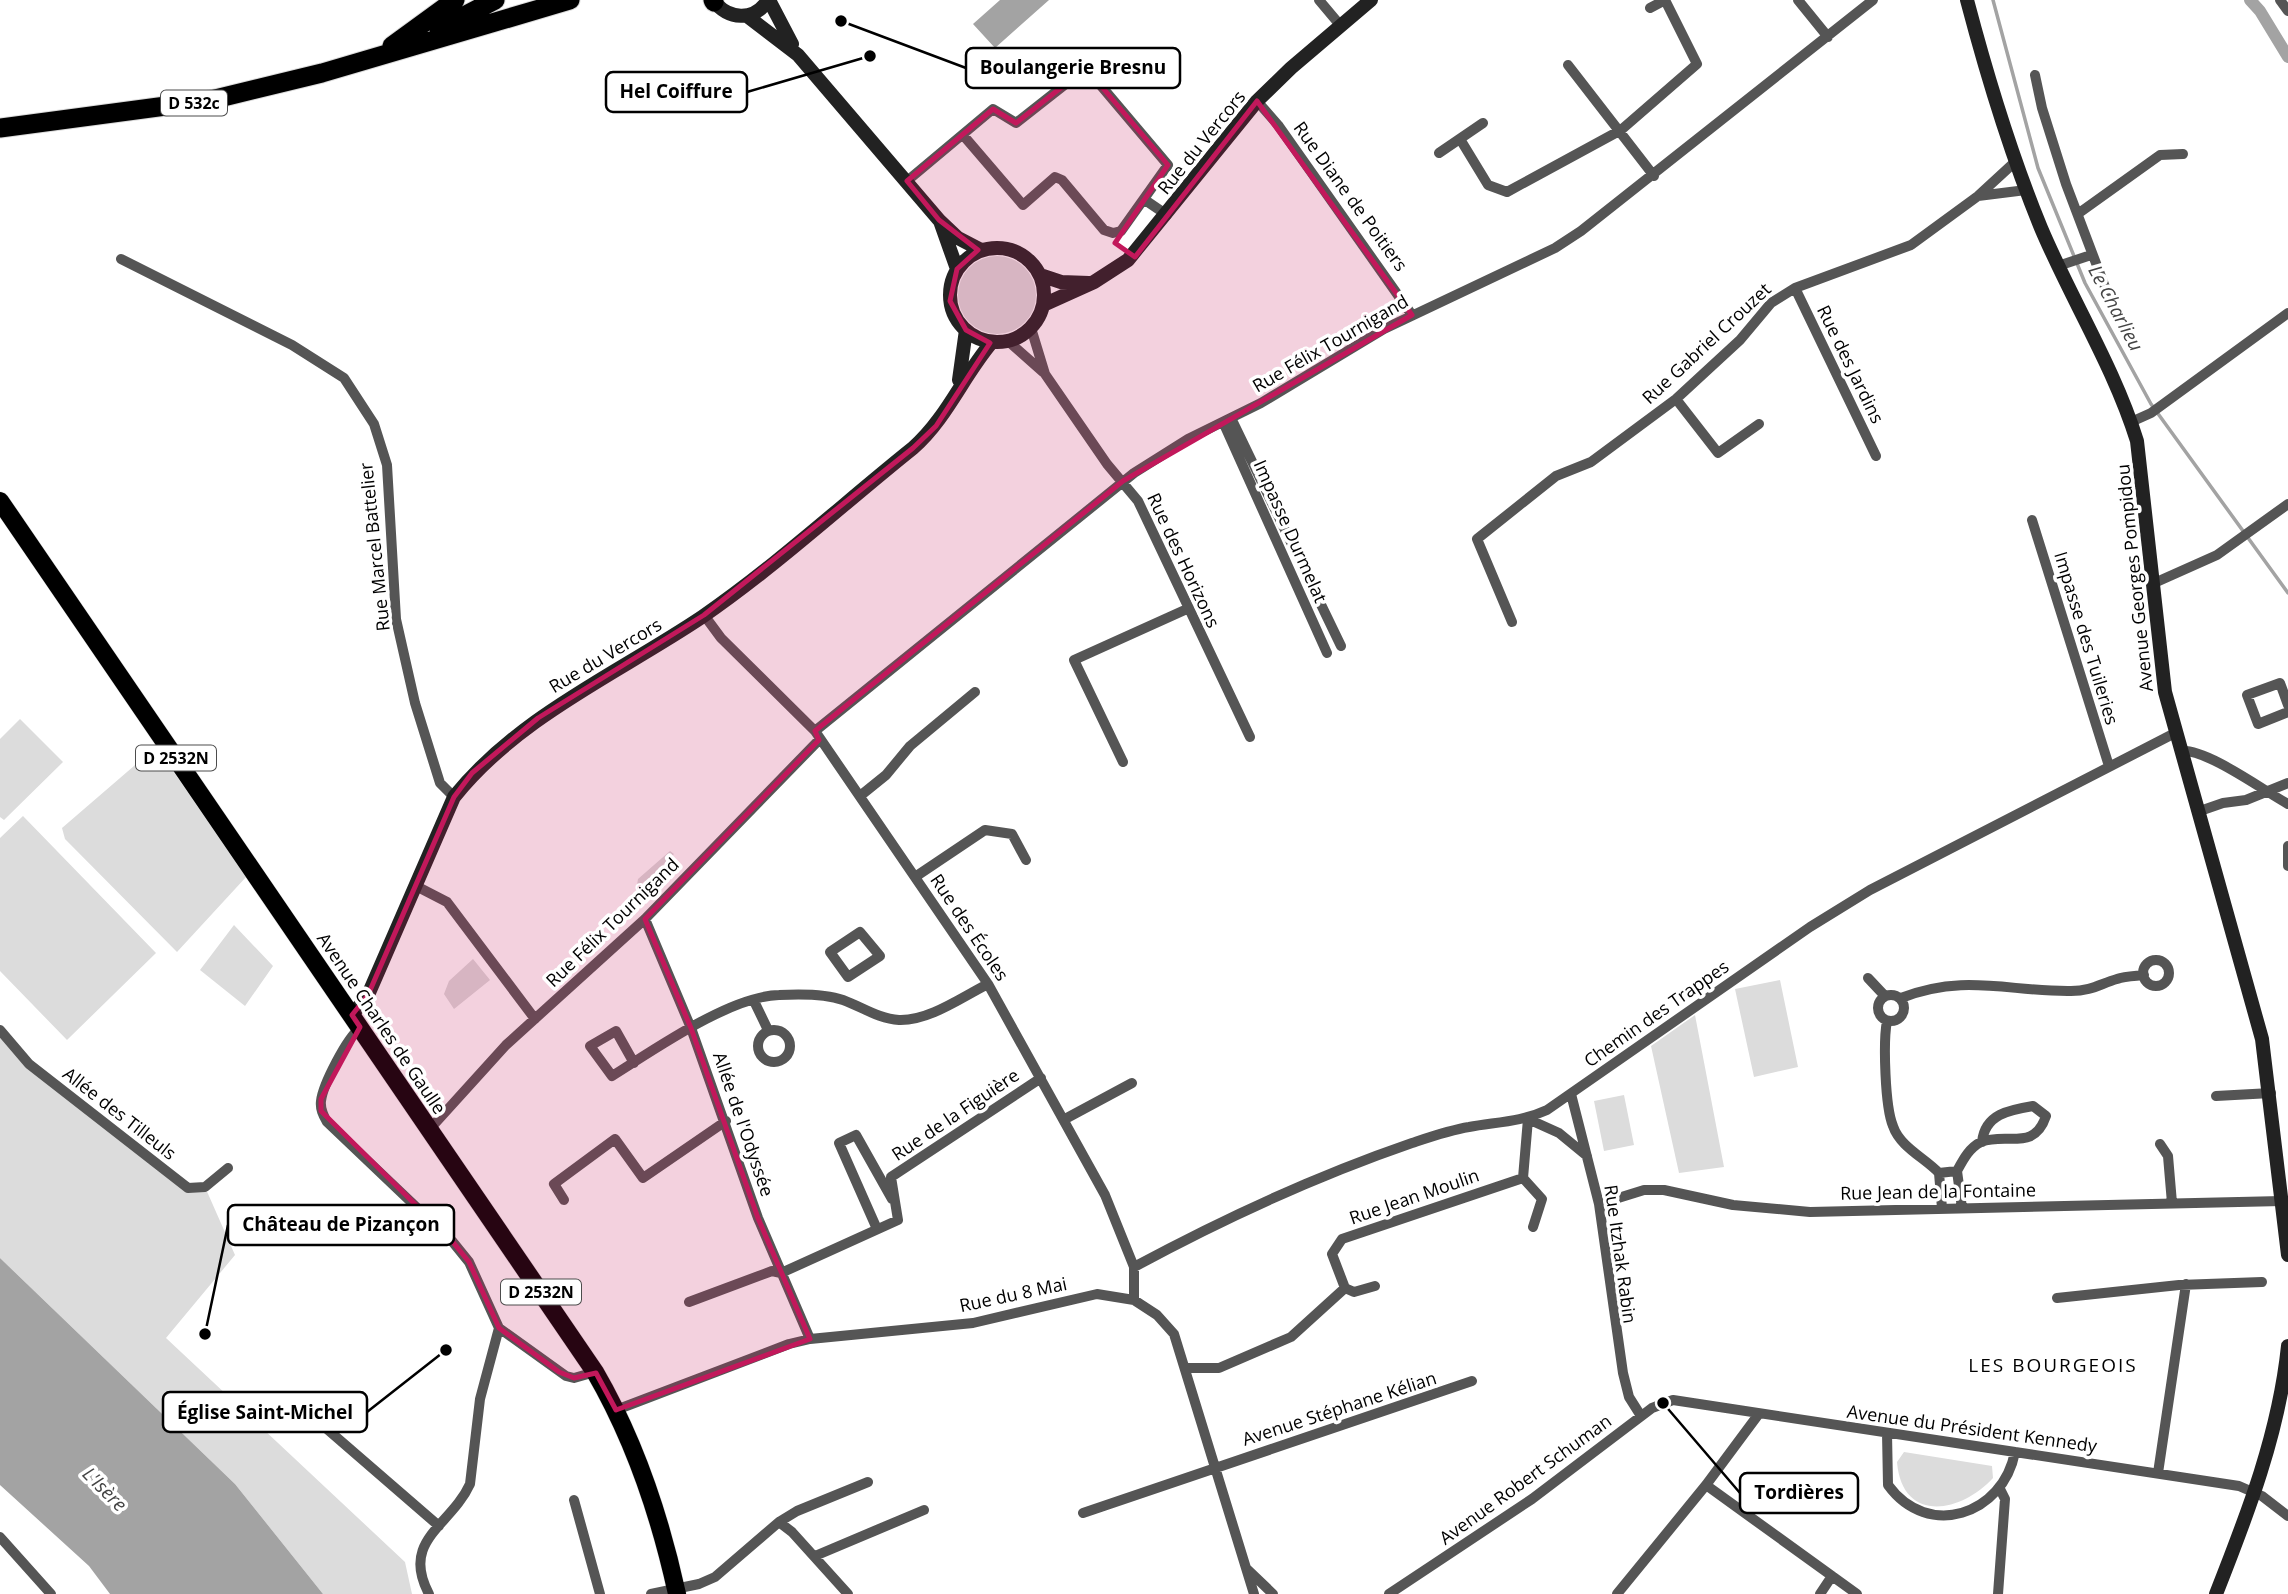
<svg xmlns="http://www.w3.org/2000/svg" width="2288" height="1594" viewBox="0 0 2288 1594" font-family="'Open Sans',sans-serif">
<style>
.green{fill:#dcdcdc}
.water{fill:#a3a3a3}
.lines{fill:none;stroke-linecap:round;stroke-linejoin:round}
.stream{stroke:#a3a3a3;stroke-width:3.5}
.canal{stroke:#a3a3a3;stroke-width:12}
.primary-casing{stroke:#dbdbdb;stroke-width:19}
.highway-casing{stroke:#dbdbdb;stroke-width:21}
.street{stroke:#555;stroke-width:10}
.secondary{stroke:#222;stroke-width:14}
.primary{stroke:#000;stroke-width:18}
.highway{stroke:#000;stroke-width:19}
.marked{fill:#c2185b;fill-opacity:0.2;stroke:#c2185b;stroke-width:5;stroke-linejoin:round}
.labels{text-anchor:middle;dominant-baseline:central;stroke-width:7;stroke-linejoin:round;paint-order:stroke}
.shield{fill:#fff;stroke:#4c4c4c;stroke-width:2}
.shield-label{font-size:16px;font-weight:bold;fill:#000}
.street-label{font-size:18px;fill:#000;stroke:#fff}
.water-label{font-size:19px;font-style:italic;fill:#444;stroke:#fff}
.neighbourhood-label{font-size:19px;letter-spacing:2px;fill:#000;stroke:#fff}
.leader{fill:none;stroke:#000;stroke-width:2.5}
.callout-dot{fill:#000;stroke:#fff;stroke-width:2.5}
.callout{fill:#fff;stroke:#000;stroke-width:2.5}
.callout-label{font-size:19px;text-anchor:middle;font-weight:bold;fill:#000}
</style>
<rect width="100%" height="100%" fill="#fff"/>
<path class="green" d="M958 295a39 39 0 1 1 78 0a39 39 0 1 1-78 0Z
M20,719L63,762L4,820L0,817V739Z
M156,747L247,876L177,952L65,839L62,828Z
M23,816L156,953L67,1040L0,971V838Z
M670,851L674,854L647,881L637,885L638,879Z
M234,925L273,966L245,1006L200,970Z
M473,959L490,980L454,1009L444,994L449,981Z
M1780,980L1798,1067L1754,1077L1735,989Z
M1695,1015L1724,1167L1679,1173L1651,1046Z
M0,1030L29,1064L187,1188L205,1187L235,1255L166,1338L405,1562L412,1594H323L235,1484L0,1258Z
M1624,1095L1634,1145L1604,1151L1594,1101Z
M1904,1452L1992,1466L1993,1478C1960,1514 1902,1523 1897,1462Z"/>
<path class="water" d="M1000,0H1049L995,48L973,24Z
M0,1258L235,1484L323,1594H110L89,1566L0,1485Z"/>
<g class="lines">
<path class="stream" d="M1993,0L2038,168L2085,283L2151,404L2288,593"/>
<path class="canal" d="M2250,0L2260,11L2288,57"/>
<g class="primary-casing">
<path id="primary" d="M0,501L595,1372C635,1441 660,1516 677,1594"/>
</g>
<g class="highway-casing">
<path id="highway" d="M713,0L714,2
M439,29L495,0
M392,46L455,0
M0,128L211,100L322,73L570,0"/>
</g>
<path class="street" d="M1319,0L1340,25
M1798,0L1828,37
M2280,0L2288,11
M1650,8L1665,0
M1568,65L1654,176
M2035,75L2042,108L2066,184L2108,295
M1257,101L1278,125L1412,315
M1460,139L1488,185L1507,192L1621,130L1697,64L1665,0
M1439,153L1483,123
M907,181L993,109L1016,123L1086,68L1168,165L1121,231L1113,233L1104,230L1062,180L1055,177L1023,205L963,135
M1978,196L2026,190
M1145,200L1167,215
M2079,213L2160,155L2183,154
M121,259L292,345L344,378L374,424L387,465L396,619L415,703L440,783L454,797
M2058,266L2091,255
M1795,288L1876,456
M1031,328L1045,374L1107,464L1138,501L1250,737
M1008,341L1043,372
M1676,399L1718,453L1759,424
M1231,418L1341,646
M1223,422L1327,653
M2131,422L2151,413L2288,313
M2032,520L2109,766
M2152,584L2217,555L2288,504
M704,615L721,638L815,731L988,984L1105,1195L1134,1267V1300
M1512,622L1477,539L1556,476L1591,462L1676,399L1740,340L1771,303L1795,288L1911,245L1978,196L2016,161
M2288,705L2280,683L2247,695L2258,724L2288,712
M815,731L1134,473L1188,439L1261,403L1384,329L1555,248L1581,231L1873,0
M2180,751C2206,748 2264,791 2288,804
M1123,762L1074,660L1187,609
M860,796L886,775L910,746L975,692
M2197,812L2223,803L2246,800L2288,783
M2288,846V866
M915,877L985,830L1012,834L1026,860
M416,886L447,902L535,1019
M645,919L691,1028L758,1218L810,1339
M860,932L880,956L848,977L830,952Z
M2143 973a13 13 0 1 1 26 0a13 13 0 1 1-26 0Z
M1868,978L1884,995
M1878 1008a13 13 0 1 1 26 0a13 13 0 1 1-26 0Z
M1901,998C1965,973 2009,992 2071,991C2091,991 2100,984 2117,979C2125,976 2136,976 2144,975
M754,1001L768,1030
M1887,1021C1883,1042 1885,1107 1893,1126C1900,1147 1925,1158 1939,1173
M360,1028C347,1038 323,1084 321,1101C320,1109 323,1115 327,1122L452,1241L469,1262L499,1328L566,1376L574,1378L595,1372
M758 1046a16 16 0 1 1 32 0a16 16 0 1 1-32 0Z
M0,1030L29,1064L188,1188L205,1187L228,1168
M634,1063L616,1031L590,1046L612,1076C654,1050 730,996 779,995C798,994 826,994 843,1000C862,1007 879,1019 899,1020C929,1021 962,997 988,984
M1571,1094L1599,1204L1623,1373L1629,1397L1641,1416
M2216,1096L2271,1093
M1065,1119L1132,1083
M429,1130L506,1045L645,919L819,740
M2160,1144L2168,1156L2172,1203
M1957,1171C1963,1160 1969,1148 1981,1142C2007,1132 2034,1152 2046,1116L2033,1106C2009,1110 1985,1114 1982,1142
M1523,1178L1528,1119L1559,1133L1587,1156
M1523,1178L1542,1199L1533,1227
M564,1200L554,1184L615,1139L643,1178L726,1121
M1599,1204L1644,1190H1664L1733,1205L1810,1212L2282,1201
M1942,1208L1939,1173L1957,1171L1962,1208
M877,1229L839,1143L856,1135L892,1199
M1134,1267C1221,1220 1319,1175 1412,1143C1430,1137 1450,1130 1469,1127C1496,1122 1521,1122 1547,1110L1810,927L1870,890L2175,733
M1345,1288L1354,1292L1375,1286
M2057,1298L2179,1285L2262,1282
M689,1302L772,1271L781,1273L898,1220L891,1177L1041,1078
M1187,1368H1219L1291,1337L1345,1288L1332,1254L1342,1239L1523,1178
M305,1410L439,1526
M616,1410L789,1344L810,1339L973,1323L1097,1294L1134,1300L1157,1315L1174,1334L1254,1594
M1887,1433L1888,1485C1928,1540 2003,1515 2015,1452
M2158,1473L2186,1284
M1706,1485L1857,1594
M574,1500L600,1594
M1083,1513L1472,1381
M779,1522L797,1511L868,1482
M0,1537L51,1594
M815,1556L924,1510
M1247,1569L1273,1594
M429,1594C400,1540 451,1526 470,1484L480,1399L499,1328
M651,1594L699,1584L715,1577L779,1522L792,1532L848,1594
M1389,1594L1532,1499L1652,1408L1673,1400L2239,1486L2262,1496L2288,1516
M1617,1594L1706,1485L1758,1415
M1820,1594L1832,1576
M1998,1594L2005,1499L1999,1487"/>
<path class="secondary" d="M713,0C728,20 754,22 768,0
M769,0L792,44
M1967,0C1987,76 2011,155 2041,228C2071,299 2114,367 2137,441L2165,692L2262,1039L2288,1255
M747,16L798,55L939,220L958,238L981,250
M941,224L957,269
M950 295a47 47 0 1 1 94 0a47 47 0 1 1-94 0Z
M1040,275L1061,282L1089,283
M1043,305L1094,282L1128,260L1257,101L1291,68L1371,0
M959,380L966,330
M352,1015L368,995L454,797C519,716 617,674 702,617C776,566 843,504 913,448C947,418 963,376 992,342
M2216,1594C2248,1513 2279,1433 2288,1346"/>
<use href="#primary" class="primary"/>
<use href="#highway" class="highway"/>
</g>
<path class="marked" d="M1086,68L1168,165L1115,243L1135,257L1257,101L1412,315L1123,481L815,731L819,740L645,919L691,1028L758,1218L810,1339L616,1410L596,1373L574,1378L559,1372L499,1328L469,1262L452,1241L321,1111V1099L360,1027L352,1015L368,995L454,797L472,773L538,718L704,615L913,448L936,426L990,343L966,330L950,301L957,269L978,250L939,220L907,181L993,109L1016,123Z"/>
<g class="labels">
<g class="shield">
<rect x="161" y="90.5" width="66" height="25" rx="5"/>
<rect x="136" y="745.5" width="80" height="25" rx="5"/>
<rect x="501" y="1279.5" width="80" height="25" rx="5"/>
</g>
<g class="shield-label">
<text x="194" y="103">D 532c</text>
<text x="176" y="758">D 2532N</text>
<text x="541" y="1292">D 2532N</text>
</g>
<g class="street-label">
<text transform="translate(1201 142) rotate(-51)">Rue du Vercors</text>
<text transform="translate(1351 196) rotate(54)">Rue Diane de Poitiers</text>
<text transform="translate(1330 343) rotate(-30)">Rue Félix Tournigand</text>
<text transform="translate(1706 343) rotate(-43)">Rue Gabriel Crouzet</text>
<text transform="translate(1851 364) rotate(64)">Rue des Jardins</text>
<text transform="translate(1291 531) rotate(66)">Impasse Durmelat</text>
<text transform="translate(374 547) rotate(-96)">Rue Marcel Battelier</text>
<text transform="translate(1184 560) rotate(65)">Rue des Horizons</text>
<text transform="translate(2134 578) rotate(-96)">Avenue Georges Pompidou</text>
<text transform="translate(2087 638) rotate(73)">Impasse des Tuileries</text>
<text transform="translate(605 655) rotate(-31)">Rue du Vercors</text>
<text transform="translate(612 922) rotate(-44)">Rue Félix Tournigand</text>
<text transform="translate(970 927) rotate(56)">Rue des Écoles</text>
<text transform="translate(1656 1013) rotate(-35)">Chemin des Trappes</text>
<text transform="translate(382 1023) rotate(56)">Avenue Charles de Gaulle</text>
<text transform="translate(120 1113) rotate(38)">Allée des Tilleuls</text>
<text transform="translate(955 1114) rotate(-34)">Rue de la Figuière</text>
<text transform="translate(744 1124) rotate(71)">Allée de l'Odyssée</text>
<text transform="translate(1938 1191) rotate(-1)">Rue Jean de la Fontaine</text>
<text transform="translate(1414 1196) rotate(-19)">Rue Jean Moulin</text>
<text transform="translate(1621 1254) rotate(82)">Rue Itzhak Rabin</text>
<text transform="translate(1013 1294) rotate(-12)">Rue du 8 Mai</text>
<text transform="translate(1339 1408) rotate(-18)">Avenue Stéphane Kélian</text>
<text transform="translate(1972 1428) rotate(8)">Avenue du Président Kennedy</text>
<text transform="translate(1525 1479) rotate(-36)">Avenue Robert Schuman</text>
</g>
<g class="water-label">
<text transform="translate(2116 308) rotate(62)">Le Charlieu</text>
<text transform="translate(105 1489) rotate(45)">L'Isère</text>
</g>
<g class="neighbourhood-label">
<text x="2053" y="1365">LES BOURGEOIS</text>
</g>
</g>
<path class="leader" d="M841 21L966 68M870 56L747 92M205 1334L228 1225M446 1350L367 1412M1663 1403L1740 1493"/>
<g class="callout-dot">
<circle cx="841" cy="21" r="7"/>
<circle cx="870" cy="56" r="7"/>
<circle cx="205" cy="1334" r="7"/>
<circle cx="446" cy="1350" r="7"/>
<circle cx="1663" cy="1403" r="7"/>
</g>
<g class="callout">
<rect x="966" y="48" width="214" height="40" rx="7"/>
<rect x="606" y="72" width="141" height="40" rx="7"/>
<rect x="228" y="1205" width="226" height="40" rx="7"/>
<rect x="163" y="1392" width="204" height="40" rx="7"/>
<rect x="1740" y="1473" width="118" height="40" rx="7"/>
</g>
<g class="callout-label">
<text x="1073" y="74">Boulangerie Bresnu</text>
<text x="676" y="98">Hel Coiffure</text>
<text x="341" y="1231">Château de Pizançon</text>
<text x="265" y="1419">Église Saint-Michel</text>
<text x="1799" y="1499">Tordières</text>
</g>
</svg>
